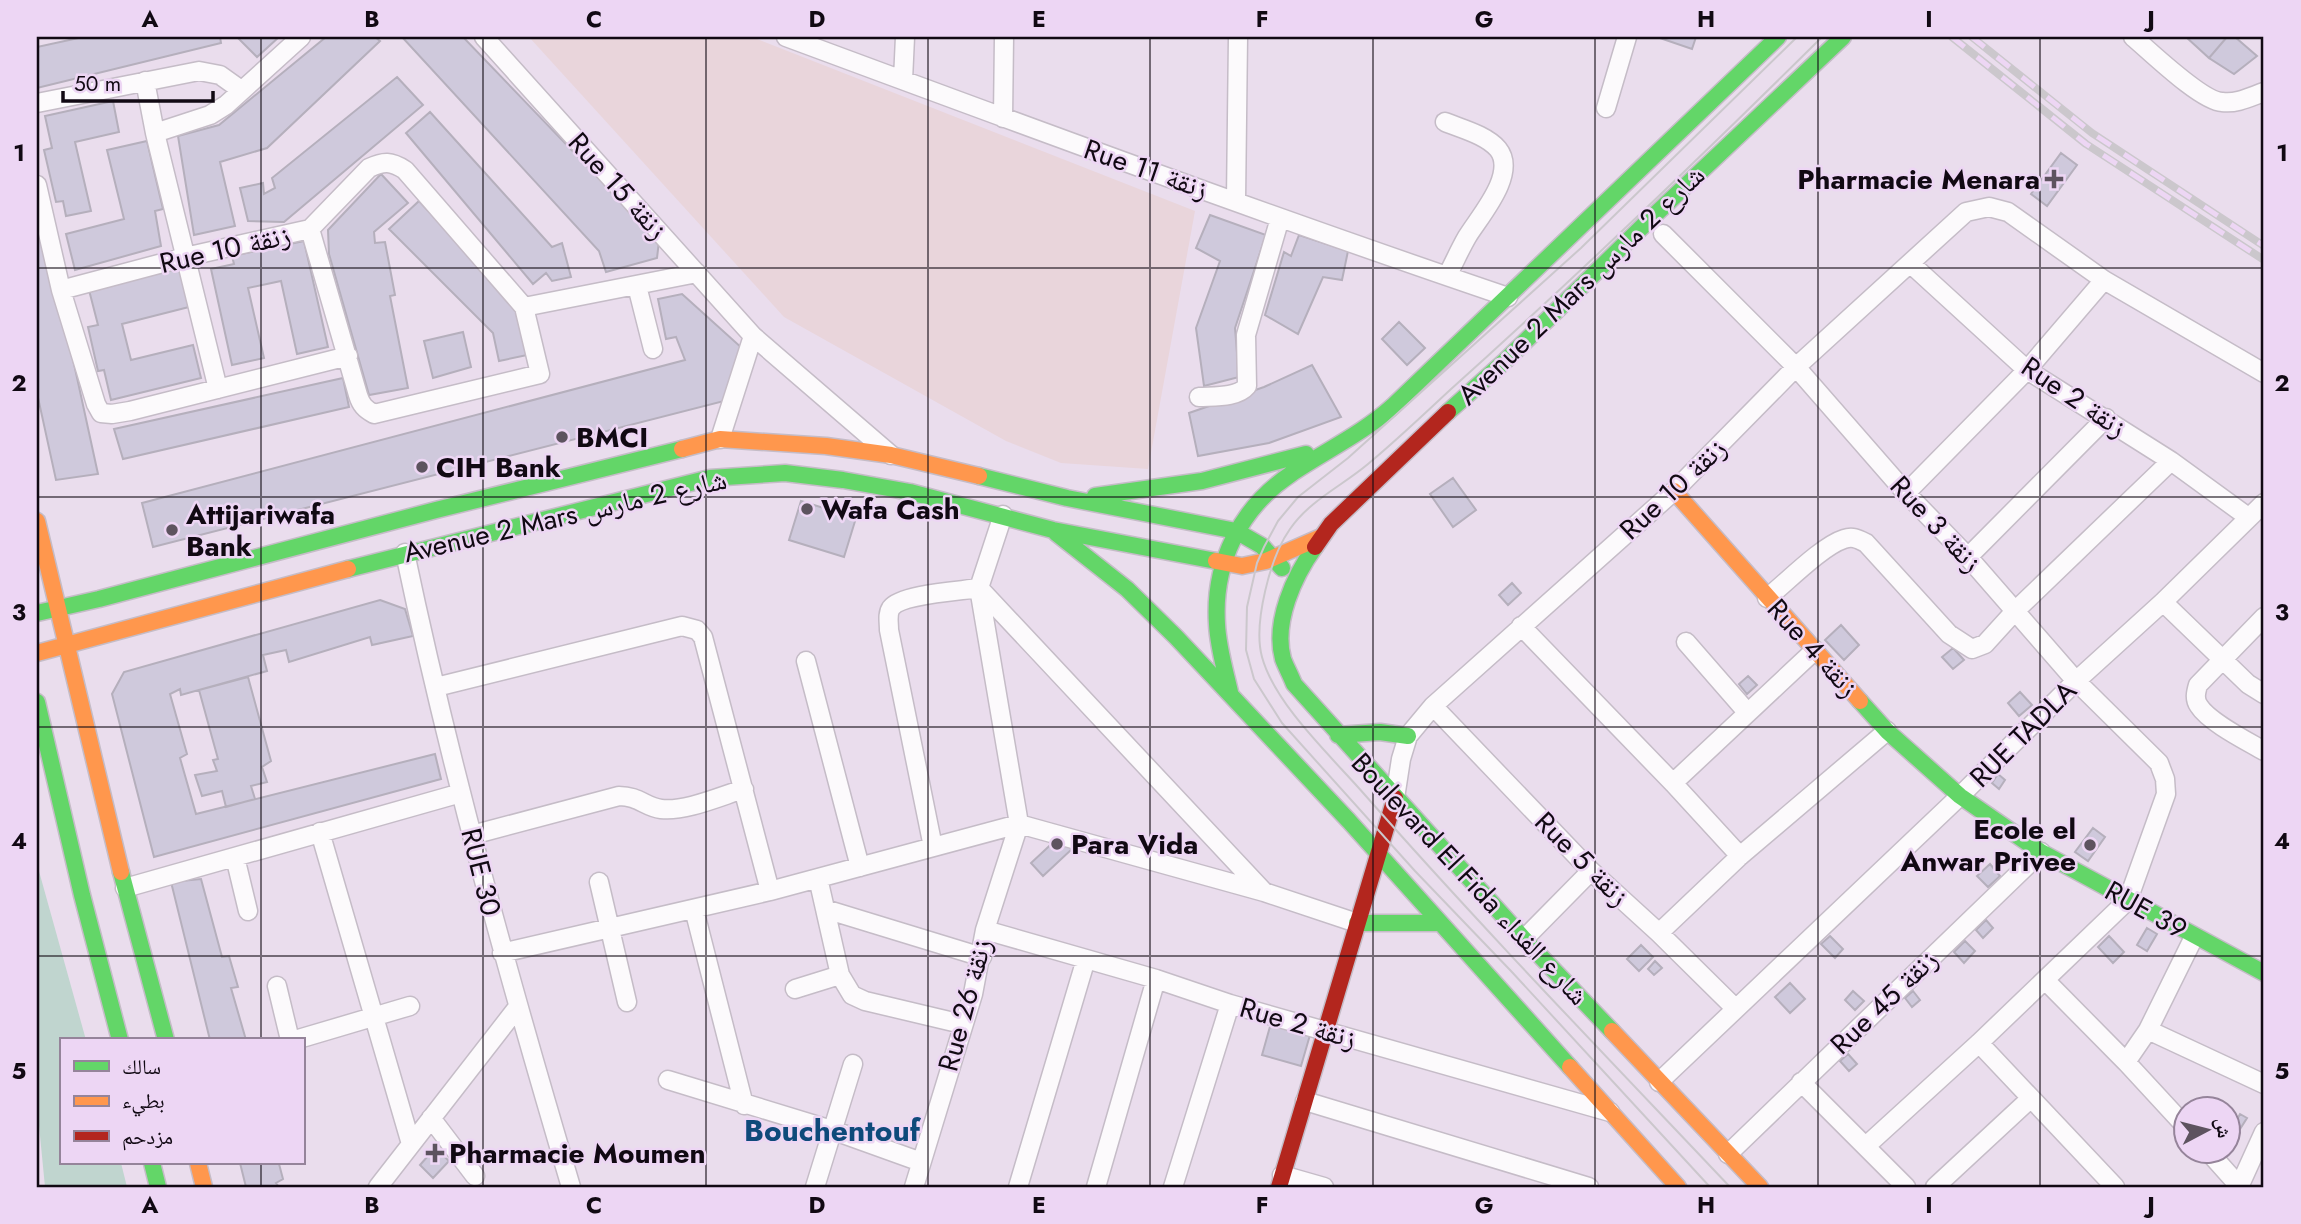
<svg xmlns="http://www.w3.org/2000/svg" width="2301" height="1224" viewBox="0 0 2301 1224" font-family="Jost,'Noto Naskh Arabic',sans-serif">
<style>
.education{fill:#e9d5db}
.green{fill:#c0d5cf}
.building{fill:#cfc9dc;stroke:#b5afbc;stroke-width:2}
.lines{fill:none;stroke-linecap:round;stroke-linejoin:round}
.street-casing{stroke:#c5bcc7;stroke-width:21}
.fast-casing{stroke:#c5bcc7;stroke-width:19}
.slow-casing{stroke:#c5bcc7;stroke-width:19}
.jam-casing{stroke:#c5bcc7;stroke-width:19}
.street{stroke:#fcfafc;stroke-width:18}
.fast{stroke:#63d668;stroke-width:16}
.slow{stroke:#ff974d;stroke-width:16}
.jam{stroke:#b3261e;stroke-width:16}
.tram{stroke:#cbc7cc;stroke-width:2}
.rail-casing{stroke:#cbc7cc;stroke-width:8}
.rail{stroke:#edd6f4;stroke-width:5;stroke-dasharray:16;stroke-linecap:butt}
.grid{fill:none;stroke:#110913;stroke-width:2;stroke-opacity:0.55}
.poi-dot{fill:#5d535f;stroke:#edd6f4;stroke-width:2.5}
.labels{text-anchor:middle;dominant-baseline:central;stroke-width:5;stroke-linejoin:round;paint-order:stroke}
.street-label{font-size:28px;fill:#110913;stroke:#edd6f4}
.poi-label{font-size:28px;font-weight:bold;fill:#110913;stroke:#edd6f4;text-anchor:start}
.neighbourhood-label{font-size:30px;font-weight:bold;fill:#0e4a7a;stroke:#edd6f4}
.neatline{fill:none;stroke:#110913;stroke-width:2.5}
.grid-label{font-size:23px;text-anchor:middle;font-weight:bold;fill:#110913}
</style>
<rect width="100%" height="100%" fill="#eadded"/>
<path class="education" d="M529,37H752L1195,211L1148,469L1061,463L1006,441L784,317Z"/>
<path class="green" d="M37,864L86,1040H61V1163H121L127,1187H45L37,1105Z"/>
<path class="building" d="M83,37H220L221,43L37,88V47Z
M237,37H279L257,57Z
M326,37H375L380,41L267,148L220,162L235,226L194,235L178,136L219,125Z
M402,37H463L659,241L657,258L606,272L599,251Z
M1657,37H1696L1692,49Z
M2186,37H2227L2209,58Z
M2227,37H2235L2257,56L2234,74L2209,58Z
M397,77L423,105L284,222L248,221L240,188L263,183L264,194L275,188L272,178Z
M113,101L119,132L75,142L91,211L66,216L63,201L56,202L44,150L52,148L45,116Z
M430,112L552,247L562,243L571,277L552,281L546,273L533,284L406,133Z
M147,141L163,209L155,211L161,246L75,270L66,234L124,219L107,150Z
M2061,153L2077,165L2047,206L2031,194Z
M381,174L408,203L374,232L375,243L385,242L395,295L390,296L408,388L369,395L329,254L328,230Z
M37,194L98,474L56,480L37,393Z
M419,201L521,310L532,354L499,361L493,333L389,229Z
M1210,215L1266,235L1235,328L1239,377L1204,386L1196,328L1220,261L1196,248Z
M1299,235L1348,251L1342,280L1323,277L1298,334L1265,315L1284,252L1291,256Z
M304,241L328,347L297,354L281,281L248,288L264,358L232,365L211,269L234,264L232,256Z
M180,268L189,307L122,324L131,360L193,345L201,378L111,400L104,370L98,371L88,327L98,325L89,290Z
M682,294L743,349L728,400L153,547L142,503L685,360L676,337L666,339L658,299Z
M1399,322L1425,348L1407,365L1382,339Z
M463,332L471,367L433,378L424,341Z
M1312,365L1341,417L1269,443L1198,456L1189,413L1264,387Z
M343,378L349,407L123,459L114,429Z
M1453,478L1476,510L1453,527L1430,494Z
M801,501L856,518L844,557L789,540Z
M1512,583L1521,593L1508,605L1499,595Z
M380,600L405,609L413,636L372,645L370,637L289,662L286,650L263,655L267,671L181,695L180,689L170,694L187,754L180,758L196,814L435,754L441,779L154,857L112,694L124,672Z
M1841,625L1859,645L1844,660L1825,640Z
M1953,648L1964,660L1953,669L1942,657Z
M1748,676L1757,685L1747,694L1739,684Z
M248,677L271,761L262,767L267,782L251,786L255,799L226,807L222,791L202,796L195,775L217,771L213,760L218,759L199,690Z
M2020,692L2032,705L2019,716L2008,703Z
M1998,774L2005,780L1999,789L1992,783Z
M2093,828L2105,837L2088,861L2075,852Z
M1060,836L1072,849L1043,876L1031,863Z
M1990,864L2000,876L1988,887L1977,876Z
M201,879L222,957L229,956L238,987L231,988L246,1040H210L171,882Z
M1986,920L1993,928L1983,938L1976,930Z
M2147,928L2157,934L2147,951L2137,945Z
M1830,936L1843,949L1835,958L1821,944Z
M2109,936L2124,952L2113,963L2098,947Z
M1965,941L1975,951L1964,963L1954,952Z
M1641,945L1653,957L1639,971L1627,959Z
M1655,961L1662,968L1654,975L1648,969Z
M1790,983L1805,999L1790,1013L1775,997Z
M1853,991L1864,1001L1855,1010L1845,1000Z
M1913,991L1920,1000L1912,1007L1905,998Z
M1271,1023L1310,1035L1301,1066L1262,1055Z
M1848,1054L1857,1064L1849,1071L1840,1061Z
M2240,1114L2247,1118L2240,1129L2234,1125Z
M435,1148L449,1161L433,1178L420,1165Z
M240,1163H282L279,1164L283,1179L276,1183L279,1187H246Z"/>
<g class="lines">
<g class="street-casing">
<path id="street" d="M484,37L753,336L891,455
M786,37C1026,126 1266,215 1508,297
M2133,37C2151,52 2201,101 2222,102C2237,104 2250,97 2264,92
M903,80L905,37
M145,81L155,133L218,389
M37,103L199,71L220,75L241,90
M1606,108L1627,37
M1003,118L1004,37
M1445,122C1462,129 1486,135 1498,149C1518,174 1479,217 1467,237C1460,249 1454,263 1447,276
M155,133L210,115L226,105L301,37
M37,185L61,290L96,404L101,413L112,414L130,411L348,356
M1236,200L1238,37
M1663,234L1796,367L1906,493L1968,557L2076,681L2159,763L2165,779L2166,794L2128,900L1979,1043L1866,1146
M1911,264L2027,370L2171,461L2248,517
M637,286L653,349
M61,290L185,257L310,229L369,168C384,161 391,161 405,170L524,307L540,374L374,414C365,409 361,405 358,395L310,229
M524,307L697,273
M1199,397C1214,396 1237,398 1247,386L1246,335L1280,218
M720,439L753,336
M1906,493L2027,370L2104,280
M405,553C450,767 509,978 571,1187
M1968,557L2106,418
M1767,598C1787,582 1822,546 1844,539C1853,536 1858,539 1866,543L1949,634L1972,649L1985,644L2015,611L2171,461
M2163,602L2248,684L2264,694
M2264,617L2198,685C2196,692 2194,699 2199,706C2209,722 2247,741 2264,751
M1521,626L1673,783L1740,856
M1686,642L1747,712
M806,661L860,867
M436,687L682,626L697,630L703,637L770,891
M1433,706L1591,871L1659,933L1735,1008
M1673,783L1815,650
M1395,798L1401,759L1408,736L1433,706L1674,491L1796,367L1966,212L1989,207L2008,212L2104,280L2264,373
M1019,824L1264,892L1357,923
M320,832L411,1144
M472,835L619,796C639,796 645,807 661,809C685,812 721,796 744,789
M933,847L889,630C889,622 887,614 891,608C901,594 961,591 979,588L1264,892
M235,857L248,911
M818,878L840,975L852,995L865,1001L962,1024
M599,882L627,1002
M125,888L461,793
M694,909L744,1105
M825,909L982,957
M985,930L1156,979L1230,1004L1610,1112
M1659,933L1740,856L1887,731
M1524,939L1591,871
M502,953L770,891L1019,824
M2045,980L2126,1062L2186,1127
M277,986L290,1040
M795,989L840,975
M2148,1030L2264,1084
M295,1040L410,1006
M1979,1043L2115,1187
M2126,1062L2148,1030L2194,937
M668,1080L832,1130L921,1162
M1659,1082L1960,796L2076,681L2163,602L2264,503
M1801,1082L1906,1187
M1305,1101L1589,1187
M431,1118L475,1176
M2207,1150L2240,1187
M1728,1154L2041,852
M1282,1175L1324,1187
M378,1187L517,1008
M815,1187L853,1064
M914,1187L973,994L985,930L1019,824L979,588L1003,515
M1018,1187L1086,959
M1096,1187L1156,979
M1173,1187L1230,1004
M1935,1187L2030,1099
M2239,1187L2264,1132"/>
</g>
<g class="fast-casing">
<path id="fast" d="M1448,412L1505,361L1643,226L1843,37
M979,476L1067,498L1236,531L1262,546L1282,568
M1095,496L1202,481L1306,454
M1056,533L1127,589L1176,637L1349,821L1570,1067
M1315,547C1294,576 1273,622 1283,659C1286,667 1291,676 1294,684L1524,939L1612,1031
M348,569L710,478L785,473L843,480L910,492L1053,530L1216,561
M37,613L99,599L436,510L682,449
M1230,692C1225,670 1218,647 1217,624C1213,563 1240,508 1291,474C1325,451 1362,434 1393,406L1778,37
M1860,701L1887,731L1960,796L2041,852L2264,973
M37,702L82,895L120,1040
M1338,735L1380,732L1408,736
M121,872L166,1040
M1357,923H1439
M152,1163L158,1187"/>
</g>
<g class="slow-casing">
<path id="slow" d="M682,449L720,439L826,446L891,455L979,476
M1674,491L1860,701
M37,521L121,872
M1216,561L1242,566L1266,561L1321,537
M37,653L348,569
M1612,1031L1760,1187
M1570,1067L1678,1187
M198,1163L204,1187"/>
</g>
<g class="jam-casing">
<path id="jam" d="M1315,547L1331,524L1448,412
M1279,1187L1395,798"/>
</g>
<use href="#street" class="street"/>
<use href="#fast" class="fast"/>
<use href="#slow" class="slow"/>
<use href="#jam" class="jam"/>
<path class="tram" d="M1710,1187L1511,971L1415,871L1282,723L1254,679L1246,650L1247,607L1257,563L1264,547L1278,521L1298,497L1348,458L1581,248L1797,37
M1730,1187C1608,1058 1483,929 1365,795C1333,758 1275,705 1262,657C1253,624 1270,557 1290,529C1310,500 1342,486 1368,464C1397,440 1423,415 1450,390C1577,276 1701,157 1822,37"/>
<g class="rail-casing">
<path id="rail" d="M1952,37L2086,144L2264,260
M1972,37L2092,133L2264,246"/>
</g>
<use href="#rail" class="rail"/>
</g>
<path class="grid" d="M261,37V1040M483,37V1187M706,37V1187M928,37V1187M1150,37V1187M1373,37V1187M1595,37V1187M1818,37V1187M2040,37V1187M37,268H2264M37,497H2264M37,727H2264M37,956H2264M261,1163V1187"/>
<g class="poi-dot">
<path d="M2050.5 168.5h7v7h7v7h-7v7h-7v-7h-7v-7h7z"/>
<circle cx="562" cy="437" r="7"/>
<circle cx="422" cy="467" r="7"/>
<circle cx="807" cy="509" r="7"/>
<circle cx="172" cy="530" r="7"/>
<circle cx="1057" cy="844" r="7"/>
<circle cx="2090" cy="845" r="7"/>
<path d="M431.5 1142.5h7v7h7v7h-7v7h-7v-7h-7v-7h7z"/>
</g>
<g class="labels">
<g class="street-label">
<text transform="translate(1146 169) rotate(19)">Rue 11 زنقة</text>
<text transform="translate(618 186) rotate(48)">Rue 15 زنقة</text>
<text transform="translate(225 249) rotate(-13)">Rue 10 زنقة</text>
<text transform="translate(1581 285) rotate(-44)">Avenue 2 Mars شارع 2 مارس</text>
<text transform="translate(2074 397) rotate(34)">Rue 2 زنقة</text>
<text transform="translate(1673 489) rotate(-43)">Rue 10 زنقة</text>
<text transform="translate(565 516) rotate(-13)">Avenue 2 Mars شارع 2 مارس</text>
<text transform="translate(1936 524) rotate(47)">Rue 3 زنقة</text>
<text transform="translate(1813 648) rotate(48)">Rue 4 زنقة</text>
<text transform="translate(2023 734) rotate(-45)">RUE TADLA</text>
<text transform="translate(1582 859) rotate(45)">Rue 5 زنقة</text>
<text transform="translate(481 872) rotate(76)">RUE 30</text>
<text transform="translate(1470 879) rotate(47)">Boulevard El Fida شارع الفداء</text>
<text transform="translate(2146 910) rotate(29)">RUE 39</text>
<text transform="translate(1884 1002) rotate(-44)">Rue 45 زنقة</text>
<text transform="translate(965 1005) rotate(-75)">Rue 26 زنقة</text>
<text transform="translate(1298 1023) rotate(16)">Rue 2 زنقة</text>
</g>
<g class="poi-label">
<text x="2040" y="179" text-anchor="end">Pharmacie Menara</text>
<text x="576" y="437">BMCI</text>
<text x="436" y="467">CIH Bank</text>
<text x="821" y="509">Wafa Cash</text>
<text x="186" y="514">Attijariwafa<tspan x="186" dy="32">Bank</tspan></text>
<text x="2076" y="829" text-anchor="end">Ecole el<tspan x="2076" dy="32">Anwar Privee</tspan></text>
<text x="1071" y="844">Para Vida</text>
<text x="449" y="1153">Pharmacie Moumen</text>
</g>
<g class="neighbourhood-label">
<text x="832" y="1130">Bouchentouf</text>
</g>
</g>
<rect width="2301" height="1224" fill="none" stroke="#edd6f4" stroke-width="77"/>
<rect x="60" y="1038" width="245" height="126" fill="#edd6f4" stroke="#95849a" stroke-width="2"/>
<rect x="74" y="1061" width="35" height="10" fill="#63d668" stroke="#95849a" stroke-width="2"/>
<text x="122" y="1074" font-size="21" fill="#110913">سالك</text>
<rect x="74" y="1096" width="35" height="10" fill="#ff974d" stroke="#95849a" stroke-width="2"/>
<text x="122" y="1108" font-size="21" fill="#110913">بطيء</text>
<rect x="74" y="1131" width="35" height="10" fill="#b3261e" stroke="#95849a" stroke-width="2"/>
<text x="122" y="1144" font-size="21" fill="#110913">مزدحم</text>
<g transform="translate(2207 1130) rotate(83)"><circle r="33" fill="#edd6f4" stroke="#95849a" stroke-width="2"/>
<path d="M0-5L12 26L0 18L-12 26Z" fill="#5d535f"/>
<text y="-10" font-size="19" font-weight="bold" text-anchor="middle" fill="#110913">ش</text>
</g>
<path d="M63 91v10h150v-10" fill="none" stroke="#110913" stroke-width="3.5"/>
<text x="74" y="91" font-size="21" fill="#110913" stroke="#edd6f4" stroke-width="5" paint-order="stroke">50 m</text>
<rect x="38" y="38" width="2224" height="1148" class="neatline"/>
<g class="grid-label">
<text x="150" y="27">A</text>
<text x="372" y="27">B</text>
<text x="594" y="27">C</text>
<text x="817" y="27">D</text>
<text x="1039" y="27">E</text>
<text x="1262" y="27">F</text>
<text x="1484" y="27">G</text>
<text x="1706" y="27">H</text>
<text x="1929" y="27">I</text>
<text x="2151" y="27">J</text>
<text x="19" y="161">1</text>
<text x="2282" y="161">1</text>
<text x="19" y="391">2</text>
<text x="2282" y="391">2</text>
<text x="19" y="620">3</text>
<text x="2282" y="620">3</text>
<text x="19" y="849">4</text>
<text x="2282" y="849">4</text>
<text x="19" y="1079">5</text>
<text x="2282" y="1079">5</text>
<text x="150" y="1213">A</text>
<text x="372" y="1213">B</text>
<text x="594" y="1213">C</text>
<text x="817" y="1213">D</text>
<text x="1039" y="1213">E</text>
<text x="1262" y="1213">F</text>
<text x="1484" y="1213">G</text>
<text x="1706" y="1213">H</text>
<text x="1929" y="1213">I</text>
<text x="2151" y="1213">J</text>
</g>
</svg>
